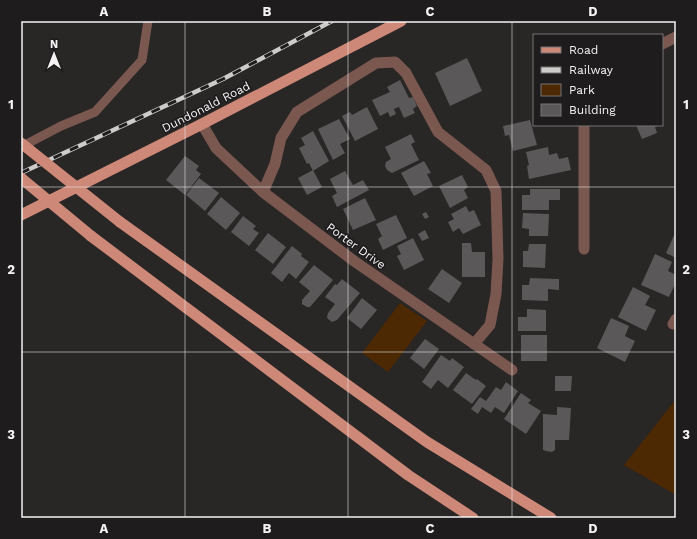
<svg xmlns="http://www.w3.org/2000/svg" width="697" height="539" viewBox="0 0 697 539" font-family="'Work Sans',sans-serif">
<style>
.green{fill:#4c2803}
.building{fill:#5b5859}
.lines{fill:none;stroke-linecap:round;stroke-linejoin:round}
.service{stroke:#7a5850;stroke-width:9}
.minor{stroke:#7a5850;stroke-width:11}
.primary{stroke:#cd8877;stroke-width:11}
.rail-casing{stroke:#cecbcb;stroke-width:4.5}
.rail{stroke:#1f1c1d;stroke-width:3;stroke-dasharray:9;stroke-linecap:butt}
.primary-bridge{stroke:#cd8877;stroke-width:11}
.grid{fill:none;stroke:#f4f2f2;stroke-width:1;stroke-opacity:0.55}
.labels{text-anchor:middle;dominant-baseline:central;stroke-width:3.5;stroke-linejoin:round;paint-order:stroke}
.street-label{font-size:12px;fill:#f4f2f2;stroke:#1f1c1d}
.neatline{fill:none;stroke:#f4f2f2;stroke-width:1.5}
.grid-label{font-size:13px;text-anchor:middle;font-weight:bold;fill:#f4f2f2}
</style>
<rect width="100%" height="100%" fill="#292626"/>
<path class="green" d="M400,303L427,321L388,372L362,353Z
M676,399V495L624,465Z"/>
<path class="building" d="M467,58L482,91L450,106L435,73Z
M400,80L409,98L413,97L417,106L413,109L415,113L404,118L399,107L394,109L396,114L390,117L388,112L380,116L372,100L390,92L387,87Z
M367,107L378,129L355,141L342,116L350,112L352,115Z
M339,119L350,139L340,144L345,153L333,160L318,129Z
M530,120L537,145L513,151L509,135L505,136L503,126Z
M636,125H660L655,127L657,133L642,139Z
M313,131L329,161L313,171L309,163L307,164L299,148L305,145L301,138Z
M411,134L415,142L411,144L419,160L392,173L387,170L385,166L386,162L391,159L385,147Z
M548,147L549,155L557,153L559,159L568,157L571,170L529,179L527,166L529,165L526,152Z
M185,156L199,166L196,170L201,174L185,195L166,180Z
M424,161L431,173L427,174L433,186L414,196L401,173Z
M313,170L322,187L307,195L298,178Z
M345,171L353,185L363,180L369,190L337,207L332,196L337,193L330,179Z
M462,175L468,187L464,190L468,198L450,208L439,186Z
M199,178L219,193L205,211L186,195Z
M530,189H560V200H549V210H522V195H530Z
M221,197L240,213L226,230L207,214Z
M365,198L376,220L353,230L343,209Z
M466,206L469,212L474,210L481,225L463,234L459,228L453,232L448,222L454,219L451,214Z
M426,212L429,217L425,219L422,214Z
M523,213L549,214L548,236H529V229L522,228Z
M396,215L407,238L383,250L378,239L382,236L376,224Z
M243,216L256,226L253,229L259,233L249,246L231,232Z
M425,230L429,238L422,241L418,234Z
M676,231V258L666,253Z
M268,233L286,247L273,264L255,250Z
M413,238L424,260L404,270L397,256L401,254L397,246Z
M462,243H471L472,252H485V277H462Z
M529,244H546L545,268L523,267V251H528Z
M292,246L302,254L301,256L309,262L296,279L289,273L282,282L271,273Z
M655,254L672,262L668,271L676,275V282L669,297L641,285Z
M314,265L333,280L310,307H307L302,304V300L310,291L299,282Z
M442,269L462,283L449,303L428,289Z
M530,278L559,279V290L548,289V301L522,300V285H529Z
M342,279L360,293L337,320L332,322L328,319L327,317L328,313L335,304L325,297L335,284L337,285Z
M633,287L650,296L645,305L656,310L646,331L618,317Z
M362,298L377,310L361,329L347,318Z
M527,309L546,310V331H518V317H527Z
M611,318L629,326L625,336L635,341L625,362L597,348Z
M521,335H547V361H521Z
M425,339L439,349L424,369L410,358Z
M441,355L450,361L452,358L464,367L448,388L438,380L431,389L422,382Z
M466,373L476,380L477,379L486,386L472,404L453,390Z
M555,376H572L571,391H555Z
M506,382L518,391L504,413L495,407L491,413L482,407L478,414L471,409L480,397L486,401L496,387L501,390Z
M521,393L531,400L528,403L541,411L526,434L504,419Z
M557,407L571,408L569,440H555V450L552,452L546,451L543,450V414L557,415Z"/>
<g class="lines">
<path class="service" d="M21,147L61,126L95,112L142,60L148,21"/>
<path class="minor" d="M662,44L676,37
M202,124L216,148L263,192L354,261L512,370
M263,192L275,164L281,138L297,112L376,63L395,62L406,73L438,132L486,170L496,191L498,259L496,294L490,325L474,344
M584,249V125
M673,324L676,319"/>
<path class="primary" d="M21,215L202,124L401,21
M120,222L427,442L551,518
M91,236L408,475L473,518"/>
<g class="rail-casing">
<path id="rail" d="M21,173L223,79L332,21"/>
</g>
<use href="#rail" class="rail"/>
<path class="primary-bridge" d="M21,143L120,222
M21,178L91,236"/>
</g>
<path class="grid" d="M185,21V518M348,21V518M512,21V518M21,187H676M21,352H676"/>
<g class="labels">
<g class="street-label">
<text transform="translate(206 107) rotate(-27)">Dundonald Road</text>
<text transform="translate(356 246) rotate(36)">Porter Drive</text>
</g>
</g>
<rect width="697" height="539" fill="none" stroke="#1f1c1d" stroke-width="44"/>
<rect x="533" y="34" width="130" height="92" fill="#1f1c1d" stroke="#747272"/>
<rect x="541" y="47" width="20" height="6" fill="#cd8877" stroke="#747272"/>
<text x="569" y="54" font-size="12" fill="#f4f2f2">Road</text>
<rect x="541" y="67" width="20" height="6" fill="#cecbcb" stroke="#747272"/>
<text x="569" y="74" font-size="12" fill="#f4f2f2">Railway</text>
<rect x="541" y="84" width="20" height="12" fill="#4c2803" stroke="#747272"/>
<text x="569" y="94" font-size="12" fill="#f4f2f2">Park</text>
<rect x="541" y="104" width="20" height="12" fill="#5b5859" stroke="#747272"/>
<text x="569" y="114" font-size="12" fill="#f4f2f2">Building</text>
<g transform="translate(54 54)" stroke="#1f1c1d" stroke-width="3" paint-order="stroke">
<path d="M0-3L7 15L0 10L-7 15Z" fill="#f4f2f2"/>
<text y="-6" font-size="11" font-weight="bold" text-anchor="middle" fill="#f4f2f2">N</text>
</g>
<rect x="22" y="22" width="653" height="495" class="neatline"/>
<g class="grid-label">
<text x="104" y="16">A</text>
<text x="267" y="16">B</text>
<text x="430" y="16">C</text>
<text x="593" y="16">D</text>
<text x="11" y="109">1</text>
<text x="686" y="109">1</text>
<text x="11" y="274">2</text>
<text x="686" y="274">2</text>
<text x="11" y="439">3</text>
<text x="686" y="439">3</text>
<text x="104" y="533">A</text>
<text x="267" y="533">B</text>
<text x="430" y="533">C</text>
<text x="593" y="533">D</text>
</g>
</svg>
